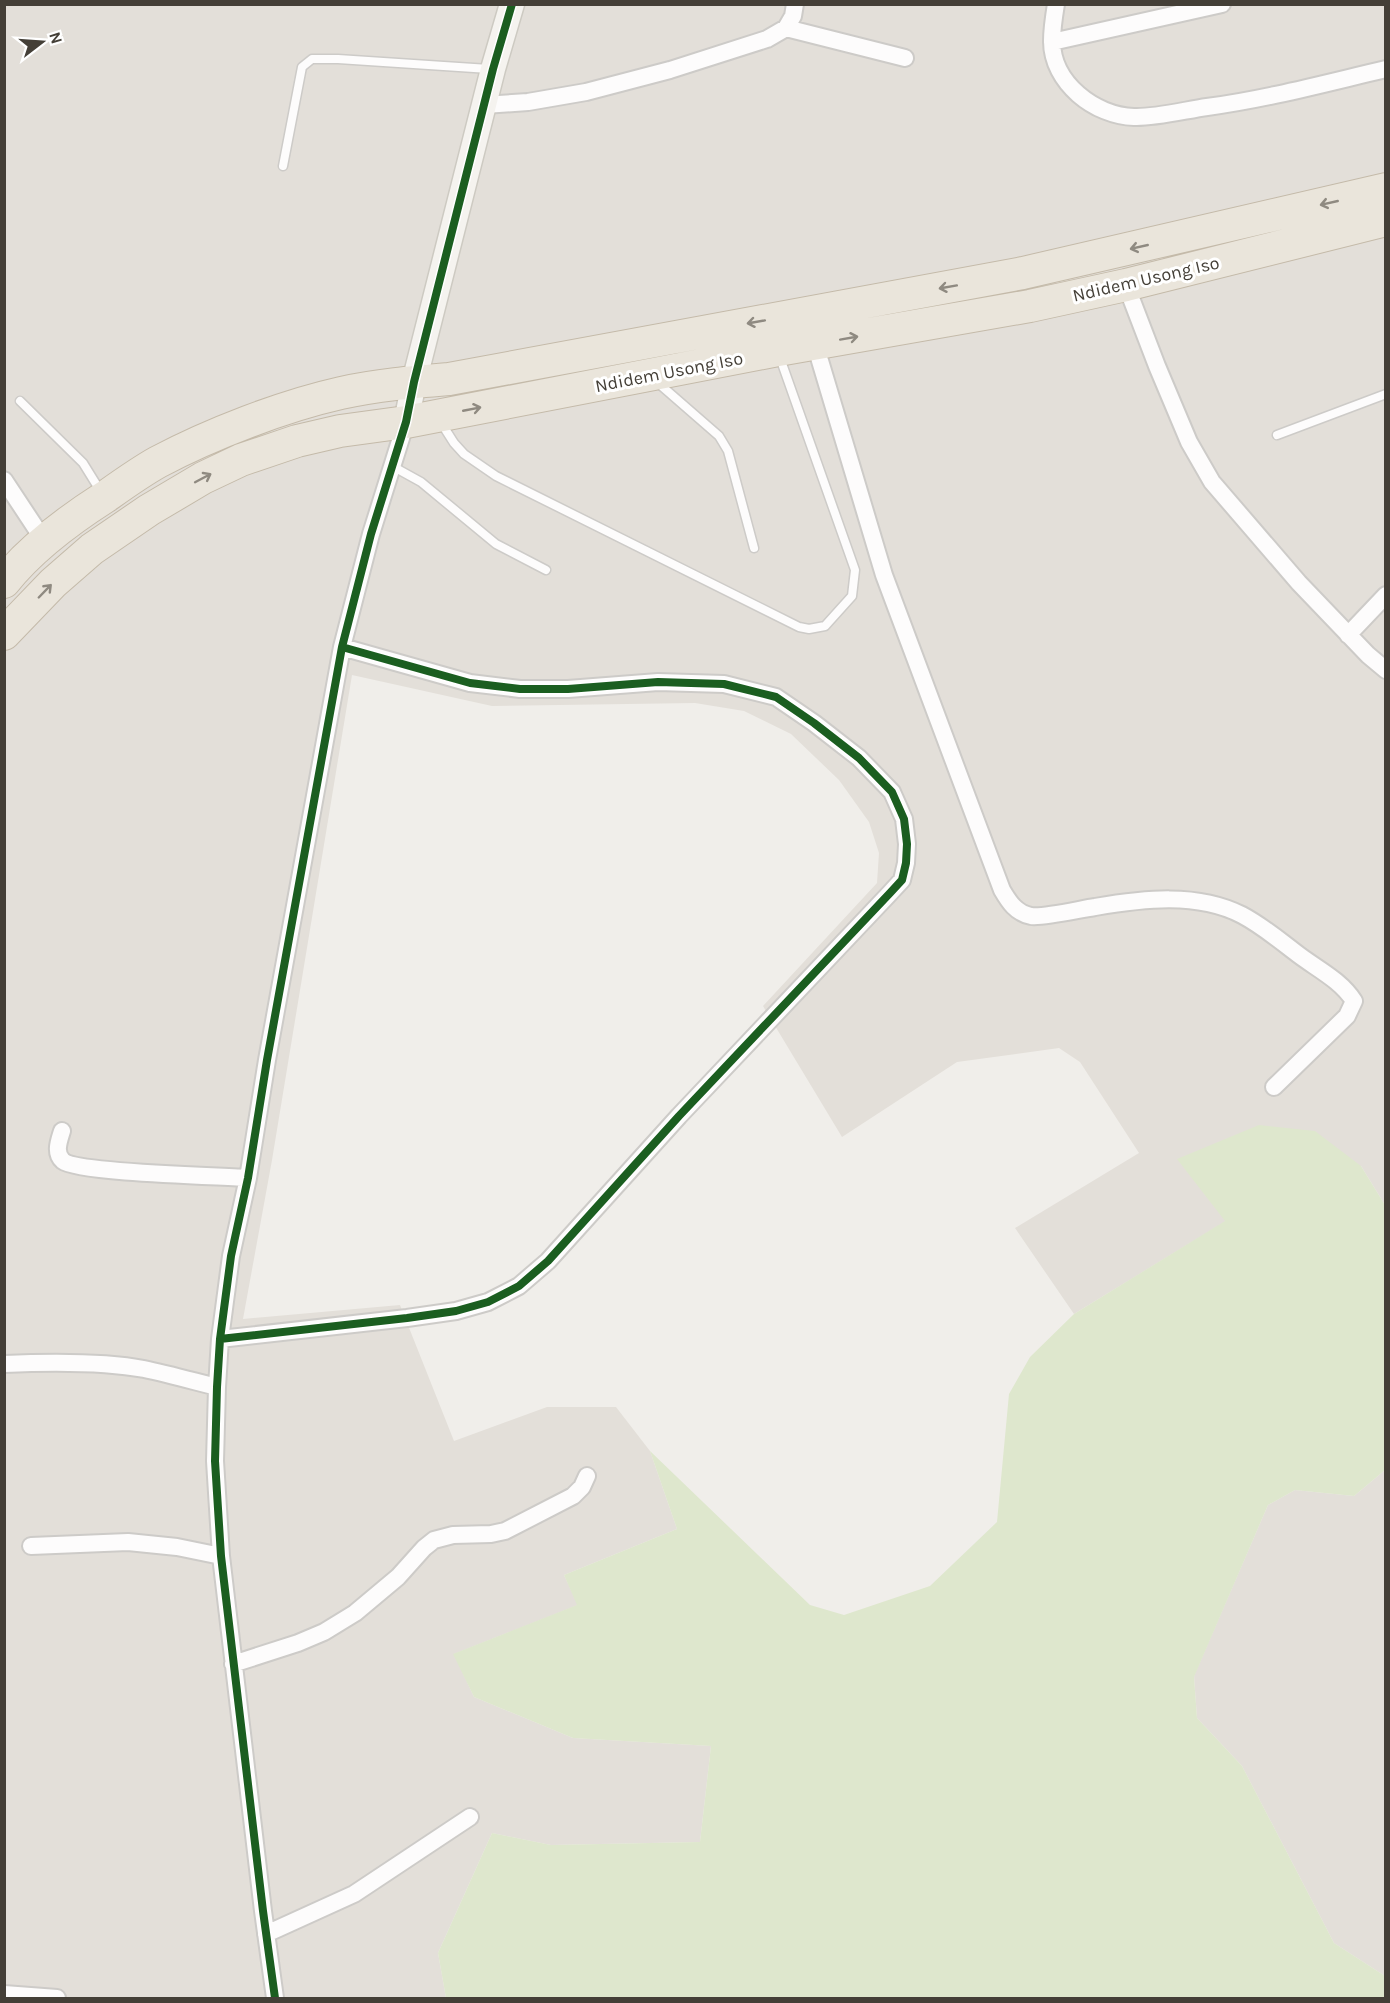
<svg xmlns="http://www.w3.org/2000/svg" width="1390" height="2003" viewBox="0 0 1390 2003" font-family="Karla,sans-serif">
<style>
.residential{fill:#e3dfd9}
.green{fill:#dee7cd}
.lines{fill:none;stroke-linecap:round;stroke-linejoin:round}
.lane-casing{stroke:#cdcbc8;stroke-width:11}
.street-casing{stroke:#cdcbc8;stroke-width:20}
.secondary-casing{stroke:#cdcac2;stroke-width:27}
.highway-casing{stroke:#c4baa9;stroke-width:34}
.lane{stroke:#fdfcfc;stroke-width:8}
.street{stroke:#fdfcfc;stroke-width:16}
.secondary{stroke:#f5f3ef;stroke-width:24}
.highway{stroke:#eae5db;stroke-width:32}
.cycleway-casing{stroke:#fff;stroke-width:11}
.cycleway{stroke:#1b5e20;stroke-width:8}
.oneway{stroke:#8f8a81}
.labels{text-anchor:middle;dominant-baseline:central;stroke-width:6;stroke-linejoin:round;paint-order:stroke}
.street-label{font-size:18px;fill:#443f37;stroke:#fff}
</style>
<rect width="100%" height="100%" fill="#f0eeea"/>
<path class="residential" d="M5,5H1385V1205L1361,1166L1226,1221L1074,1314L1015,1228L1139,1153L1080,1062L1059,1048L957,1062L842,1137L763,1006L877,883L879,853L869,822L839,780L791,734L744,711L695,703L492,706L352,675L272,1160L243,1319L400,1305L454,1441L547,1407H616L650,1451L677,1529L564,1575L578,1605L454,1654L474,1697L573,1738L711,1746L700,1842L551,1845L492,1833L438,1953L446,1998H5Z
M1385,1470V1976L1334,1943L1242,1766L1197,1718L1194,1676L1268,1505L1295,1490L1354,1496Z"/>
<path class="green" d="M1259,1125L1315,1131L1361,1166L1385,1205V1470L1354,1496L1295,1490L1268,1505L1194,1677L1197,1718L1242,1766L1334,1943L1385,1976V1998H446L438,1953L492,1833L551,1845L700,1842L711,1746L573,1738L474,1697L453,1654L577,1605L564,1575L677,1529L650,1451L810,1605L844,1615L930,1586L997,1522L1009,1394L1030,1357L1074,1314L1225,1221L1177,1159Z"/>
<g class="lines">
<g class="lane-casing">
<path id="lane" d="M283,166L302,67L312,59H338L489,69
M657,382L719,436L728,451L754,548
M20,401L83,463L101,492
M440,421L454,443L464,454L496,476L799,627L809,629L825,626L852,596L855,570L779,355
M1277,435L1386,394
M392,466L421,482L496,544L546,570"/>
</g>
<g class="street-casing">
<path id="street" d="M1056,4C1054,16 1052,29 1052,41C1052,83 1095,116 1134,117C1154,118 1186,110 1207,107C1267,99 1326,83 1386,69
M786,28L905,58
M1052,42L1222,4
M484,105L528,102L586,92L670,70L767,39L786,28L793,16L795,4
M1126,285L1157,366L1189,442L1212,482L1299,583L1368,655L1386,670
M815,344L884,575L1002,890C1009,902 1016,913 1031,916C1043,918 1081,909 1095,907C1143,899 1197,892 1242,915C1261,925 1278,939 1295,952C1315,968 1340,979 1354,1001L1347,1016L1274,1087
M4,480L45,542
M1348,635L1386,595
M62,1131C59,1141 54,1153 63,1161C78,1173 220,1176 248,1178
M220,1339L407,1318L456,1311L488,1302L519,1286L548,1261L679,1116L890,893L902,880L906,863L907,844L904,819L892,792L859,758L814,723L776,697L724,684L658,682L568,689H520L470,683L342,647
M4,1364C49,1362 101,1361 144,1369C168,1374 193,1381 217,1387
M31,1546L128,1542L177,1547L221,1556
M233,1664L298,1643L324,1632L355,1613L398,1577L424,1548L434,1540L453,1535L491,1534L505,1531L573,1496L582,1487L587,1476
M266,1934L354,1894L470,1817
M4,1994L57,1998
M275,1998L263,1911L221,1556L215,1461L217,1387L220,1339L231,1256L248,1178L267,1060L342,647L371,534L406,422"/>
</g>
<g class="secondary-casing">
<path id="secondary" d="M406,422L414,382L493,69L512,4"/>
</g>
<g class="highway-casing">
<path id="highway" d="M4,582C31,548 69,520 105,497C122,485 140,472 158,462C211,434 283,406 341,393C377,385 413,382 449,379L1023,273L1386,189
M4,634L53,583L92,549L149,510L203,478L241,460L297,441L340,431L406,422L778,350L1030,306L1126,285L1386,220"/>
</g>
<use href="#lane" class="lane"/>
<use href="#street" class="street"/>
<use href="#secondary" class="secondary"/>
<use href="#highway" class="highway"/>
<g class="cycleway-casing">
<path id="cycleway" d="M220,1339L407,1318L456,1311L488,1302L519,1286L548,1261L679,1116L890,893L902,880L906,863L907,844L904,819L892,792L859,758L814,723L776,697L724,684L658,682L568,689H520L470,683L342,647
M275,1998L263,1911L221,1556L215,1461L217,1387L220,1339L231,1256L248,1178L267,1060L342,647L371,534L406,422L414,382L493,69L512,4"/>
</g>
<use href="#cycleway" class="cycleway"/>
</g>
<defs><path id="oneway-shaft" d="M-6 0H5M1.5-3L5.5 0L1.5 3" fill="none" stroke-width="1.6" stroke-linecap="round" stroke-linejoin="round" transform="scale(1.5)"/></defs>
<g class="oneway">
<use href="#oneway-shaft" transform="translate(1329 203) rotate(167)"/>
<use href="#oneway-shaft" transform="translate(1139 247) rotate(167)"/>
<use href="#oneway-shaft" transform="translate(948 287) rotate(170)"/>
<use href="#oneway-shaft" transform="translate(756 322) rotate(170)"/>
<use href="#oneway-shaft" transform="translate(849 338) rotate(-10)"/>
<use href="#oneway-shaft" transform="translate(472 409) rotate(-11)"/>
<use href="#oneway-shaft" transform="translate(203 478) rotate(-28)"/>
<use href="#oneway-shaft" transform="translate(45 591) rotate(-46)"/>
</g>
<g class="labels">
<g class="street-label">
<text transform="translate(1146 279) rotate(-13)">Ndidem Usong Iso</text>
<text transform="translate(669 372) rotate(-11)">Ndidem Usong Iso</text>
</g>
</g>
<rect width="1390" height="2003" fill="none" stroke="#443f37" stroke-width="12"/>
<g transform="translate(42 42) rotate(73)" stroke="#ffffff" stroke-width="4.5" paint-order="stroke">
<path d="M0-4.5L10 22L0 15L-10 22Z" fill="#443f37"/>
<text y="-9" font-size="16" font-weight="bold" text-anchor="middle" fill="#443f37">N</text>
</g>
</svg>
